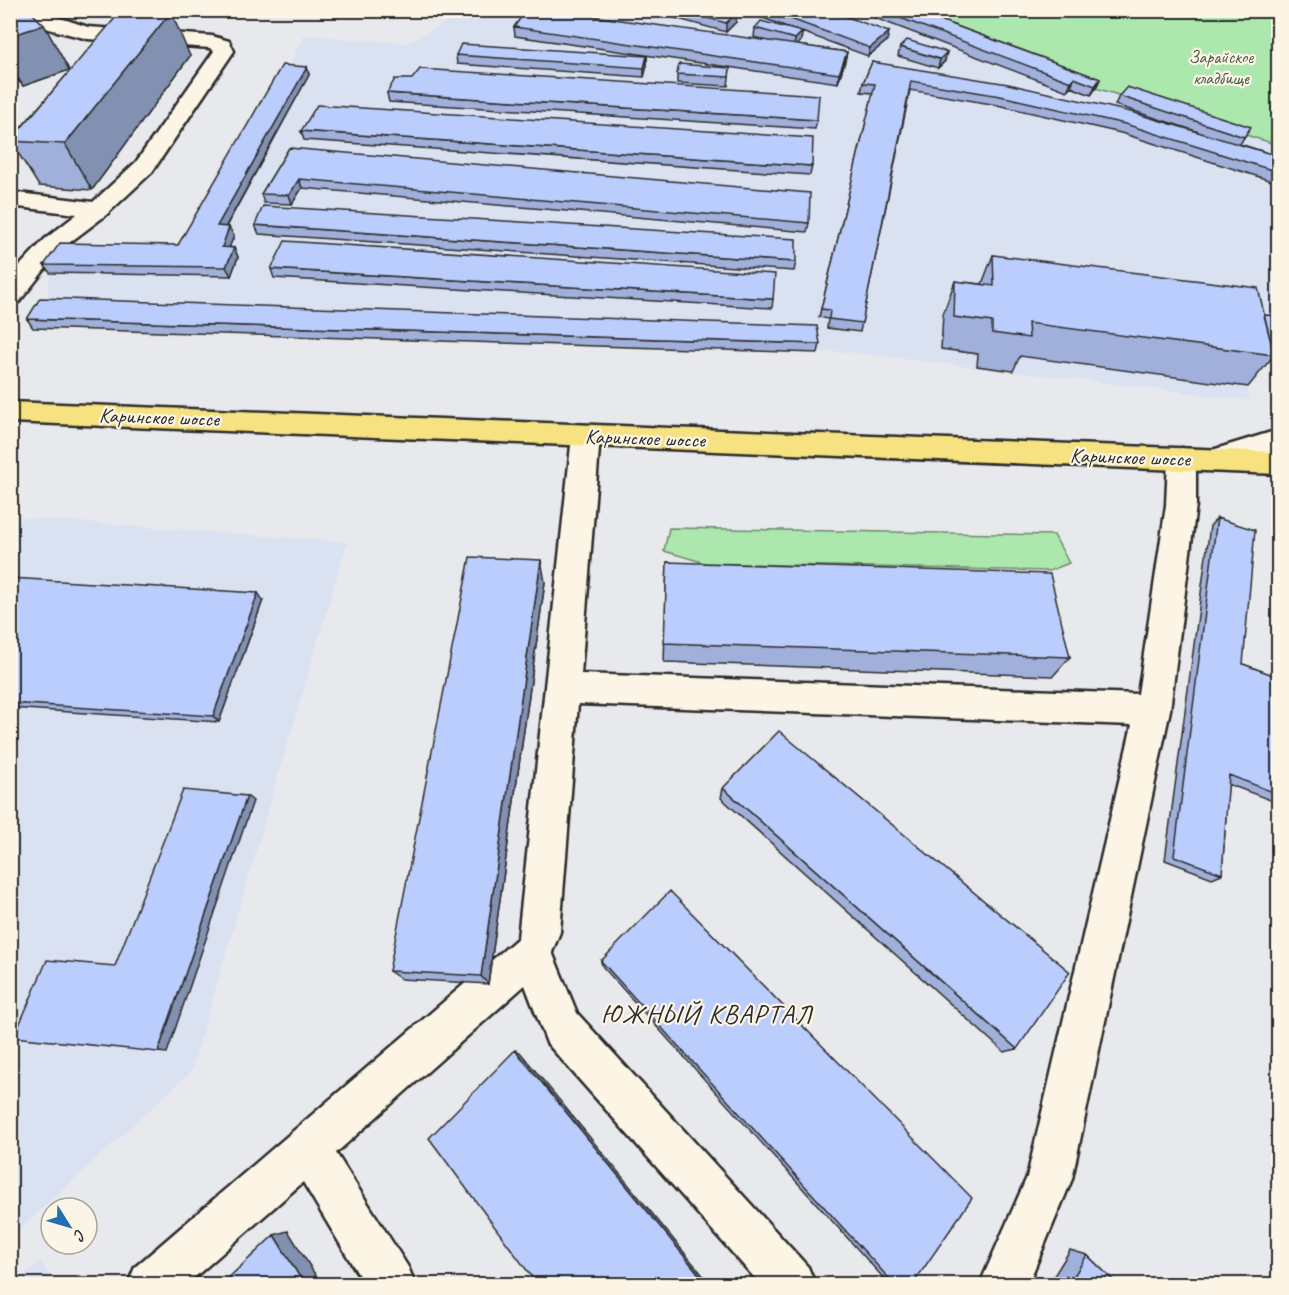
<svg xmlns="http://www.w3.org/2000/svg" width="1289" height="1295" viewBox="0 0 1289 1295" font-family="Caveat,sans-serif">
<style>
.built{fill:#dae1f1}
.green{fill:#ace7ad;stroke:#6c896c;stroke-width:1.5}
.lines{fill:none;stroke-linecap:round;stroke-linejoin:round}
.minor-casing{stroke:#2b2b2b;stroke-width:5}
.major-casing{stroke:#2b2b2b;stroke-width:5}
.minor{fill:#fcf5e5;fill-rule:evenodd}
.major{fill:#f6e281;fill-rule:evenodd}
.wall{fill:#a0b0da;stroke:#2b2b2b;stroke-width:1.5}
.shaded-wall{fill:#8290b1;stroke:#2b2b2b;stroke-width:1.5}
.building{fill:#bacdfd;stroke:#2b2b2b;stroke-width:1.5}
.labels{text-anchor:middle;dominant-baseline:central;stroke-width:4.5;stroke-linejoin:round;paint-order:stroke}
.far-park-label{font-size:18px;fill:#4b5a4c;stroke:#fcf5e5}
.street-label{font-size:21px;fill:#2b2b2b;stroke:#fcf5e5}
.near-neighbourhood-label{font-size:27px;letter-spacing:1.5px;fill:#2b2b2b;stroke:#fcf5e5}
</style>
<rect width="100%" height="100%" fill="#e8e9ec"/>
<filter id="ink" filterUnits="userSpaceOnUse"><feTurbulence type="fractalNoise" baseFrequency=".0167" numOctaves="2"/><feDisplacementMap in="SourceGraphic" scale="12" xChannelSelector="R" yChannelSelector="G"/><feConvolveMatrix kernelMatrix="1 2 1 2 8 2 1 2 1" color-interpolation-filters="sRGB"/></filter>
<g filter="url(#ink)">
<path class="built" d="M468,11H887L1123,96L1278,145V349L1239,345L1250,400L848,352L33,328L46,307L50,273L66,252L182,254L285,74L304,35L407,43Z
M11,517L347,542L191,1072L11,1237Z
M41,1261L53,1284H15Z"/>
<path class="green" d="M887,11H1278V145L1096,88Z
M669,528L1054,535L1069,563L1049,571L705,563L664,551Z"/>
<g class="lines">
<g class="minor-casing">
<path id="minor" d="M10,10H36L88,27L212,36L229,41L234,51L152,172L106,215L61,249L19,302L10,304L11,275L45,239L77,214L10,206V192L93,202L136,162L214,51L210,48L88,39L49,29L11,14Z
M586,426L596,429L600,436L581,674L1138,694L1166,505L1168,459L1172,451L1182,448L1192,451L1196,459V505L1170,710L1072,1179L1028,1284H980L1027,1177L1132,725L578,704L560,932L552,952L577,1013L808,1267L815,1284H760L547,1043L525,985L336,1153L408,1267L415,1284H364L303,1182L187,1284H128L135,1267L518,938L572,436L576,429Z
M1278,430V452L1219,470L1209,467L1205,459L1209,451Z"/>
</g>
<g class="major-casing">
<path id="major" d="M10,402L1278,452V474L10,422Z"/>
</g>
<use href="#minor" class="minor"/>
<use href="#major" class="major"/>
</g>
<path class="wall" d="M10,10L44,25L69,70L23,86L10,72Z
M98,10H150L190,56L92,190L39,186L10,140L116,18Z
M645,10H727L736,22L726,32Z
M741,10H828L887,41L868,56L802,32L801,41L797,45L847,52L845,61L838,83L515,36L514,27L771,42L754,37L755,28L801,32Z
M854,10H913L1100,79L1096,88L1091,95L1071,87L1067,91Z
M900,47L945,61L938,68L898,56Z
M456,55L647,56V65L644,77L457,64Z
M872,62L1199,132L1115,105L1119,96L1245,136L1240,144L1278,156V183L1121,133L997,105L910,90L860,332L827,328L828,319L819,317L873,93L861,92L863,83Z
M307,67L309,75L226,227L234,236L229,247L234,248L238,257L231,276L50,273L44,265L178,245Z
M730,68L728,86L677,83V74Z
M387,93L817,120L815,129L389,102Z
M301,131L812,166L810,175L304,140Z
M289,148L809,223L807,232L302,188L292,204L264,203L261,194Z
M255,225L796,262L794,271L259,234Z
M993,255L1264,315L1278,316V349L1272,348L1274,355L1248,387L1020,356L1013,371L977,366L978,354L941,349L943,314L955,281L982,284Z
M271,269L773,299L772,308L274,278Z
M27,319L820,344L818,353L33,328Z
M1217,518L1243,664L1278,677V803L1228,784L1222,874L1212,878L1165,860L1210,526Z
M667,562L1070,657L1053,676L664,662Z
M10,578L263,600L219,722L10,708Z
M545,582L488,984L401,979L389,971Z
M723,788L1017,1049L1004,1052L721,798Z
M601,961L913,1284H889L602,966Z
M1070,1250L1087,1255L1117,1284H1049Z"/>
<path class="shaded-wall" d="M171,12L190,56L92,190L65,144Z
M737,13L736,22L726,32V23Z
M44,25L69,70L23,86L10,65V36Z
M802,32L801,41L794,48L795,39Z
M889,32L887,41L868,56L870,48Z
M847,52L845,61L838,83L839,74Z
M947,52L945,61L938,68L940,59Z
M647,56V65L644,77V68Z
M307,67L309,75L221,235L217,226Z
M1074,78L1071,87L1067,91L1071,82Z
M1100,79L1096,88L1091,95L1095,86Z
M299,179L302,188L292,204L289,195Z
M229,227L234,236L226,255L222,247Z
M234,248L238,257L231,276L226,267Z
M541,560L545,582L488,984L481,976Z
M258,593L263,600L219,722L213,716Z
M247,796L253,801L167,1053L158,1052Z
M515,1050L520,1052L710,1284H707Z
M288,1231L321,1284H304L274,1235Z"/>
<path class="building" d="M10,10H29L44,25L10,36Z
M122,10L171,12L65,144L10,141Z
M526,10H550L847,52L839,74L514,27Z
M678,10H727L737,13L726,23Z
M766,10H828L889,32L870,48Z
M879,10H913L1100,79L1095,86L1074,78L1071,82Z
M761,21L802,32L795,39L755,28Z
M907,40L947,52L940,59L900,47Z
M461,44L647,56L644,68L456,55Z
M872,62L1008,84L1131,112L1278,156V172L1125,124L1000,96L911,81L862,323L829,319L830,310L821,309L875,84L863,83Z
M679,64L730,68L729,77L677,74Z
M282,65L307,67L217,226L229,227L222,247L234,248L226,267L44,265L60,243L178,245Z
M420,69L819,95L817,120L387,93L395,79H412Z
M1127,87L1251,127L1244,137L1119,96Z
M317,105L813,138L812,166L301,131Z
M289,148L810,193L809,223L299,179L289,195L261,194Z
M263,206L796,239V262L255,225Z
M285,241L775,274L773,299L271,269Z
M993,255L1258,288L1274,355L1028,323L1029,338L992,333V322L954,317L955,281L994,286Z
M40,298L817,326L820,344L27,319Z
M1264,315L1278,316V340L1270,339Z
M1217,518L1255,530L1243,664L1278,677V794L1229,775L1222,874L1174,856Z
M470,557L541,560L481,976L389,971Z
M667,562L1050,574L1070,657L664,643Z
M10,578L258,593L213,716L10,703Z
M779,731L1070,972L1017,1049L723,788Z
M183,790L247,796L158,1052L14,1037L47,960L115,966Z
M670,891L972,1198L913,1284H894L601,961Z
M515,1050L707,1284H537L429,1138Z
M274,1235L304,1284H222Z
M1087,1255L1117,1284H1069Z"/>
</g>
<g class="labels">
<g class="far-park-label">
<text x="1221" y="57">Зарайское<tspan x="1221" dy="21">кладбище</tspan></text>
</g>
<g class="street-label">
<text transform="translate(159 417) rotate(2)">Каринское шоссе</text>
<text transform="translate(645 438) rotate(2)">Каринское шоссе</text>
<text transform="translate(1130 457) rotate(2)">Каринское шоссе</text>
</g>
<g class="near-neighbourhood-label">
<text x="707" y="1014">ЮЖНЫЙ КВАРТАЛ</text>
</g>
</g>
<rect width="1289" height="1295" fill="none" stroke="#fcf5e5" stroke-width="36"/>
<rect x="18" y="18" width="1253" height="1259" fill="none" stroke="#2b2b2b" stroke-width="2" filter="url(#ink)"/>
<g transform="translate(69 1226) rotate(127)"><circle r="28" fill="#fcf5e5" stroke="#a8a49b" stroke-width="1.5"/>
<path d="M0-4.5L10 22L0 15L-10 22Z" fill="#1f6fb2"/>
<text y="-9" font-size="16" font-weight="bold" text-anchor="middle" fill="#2b2b2b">С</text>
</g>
</svg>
